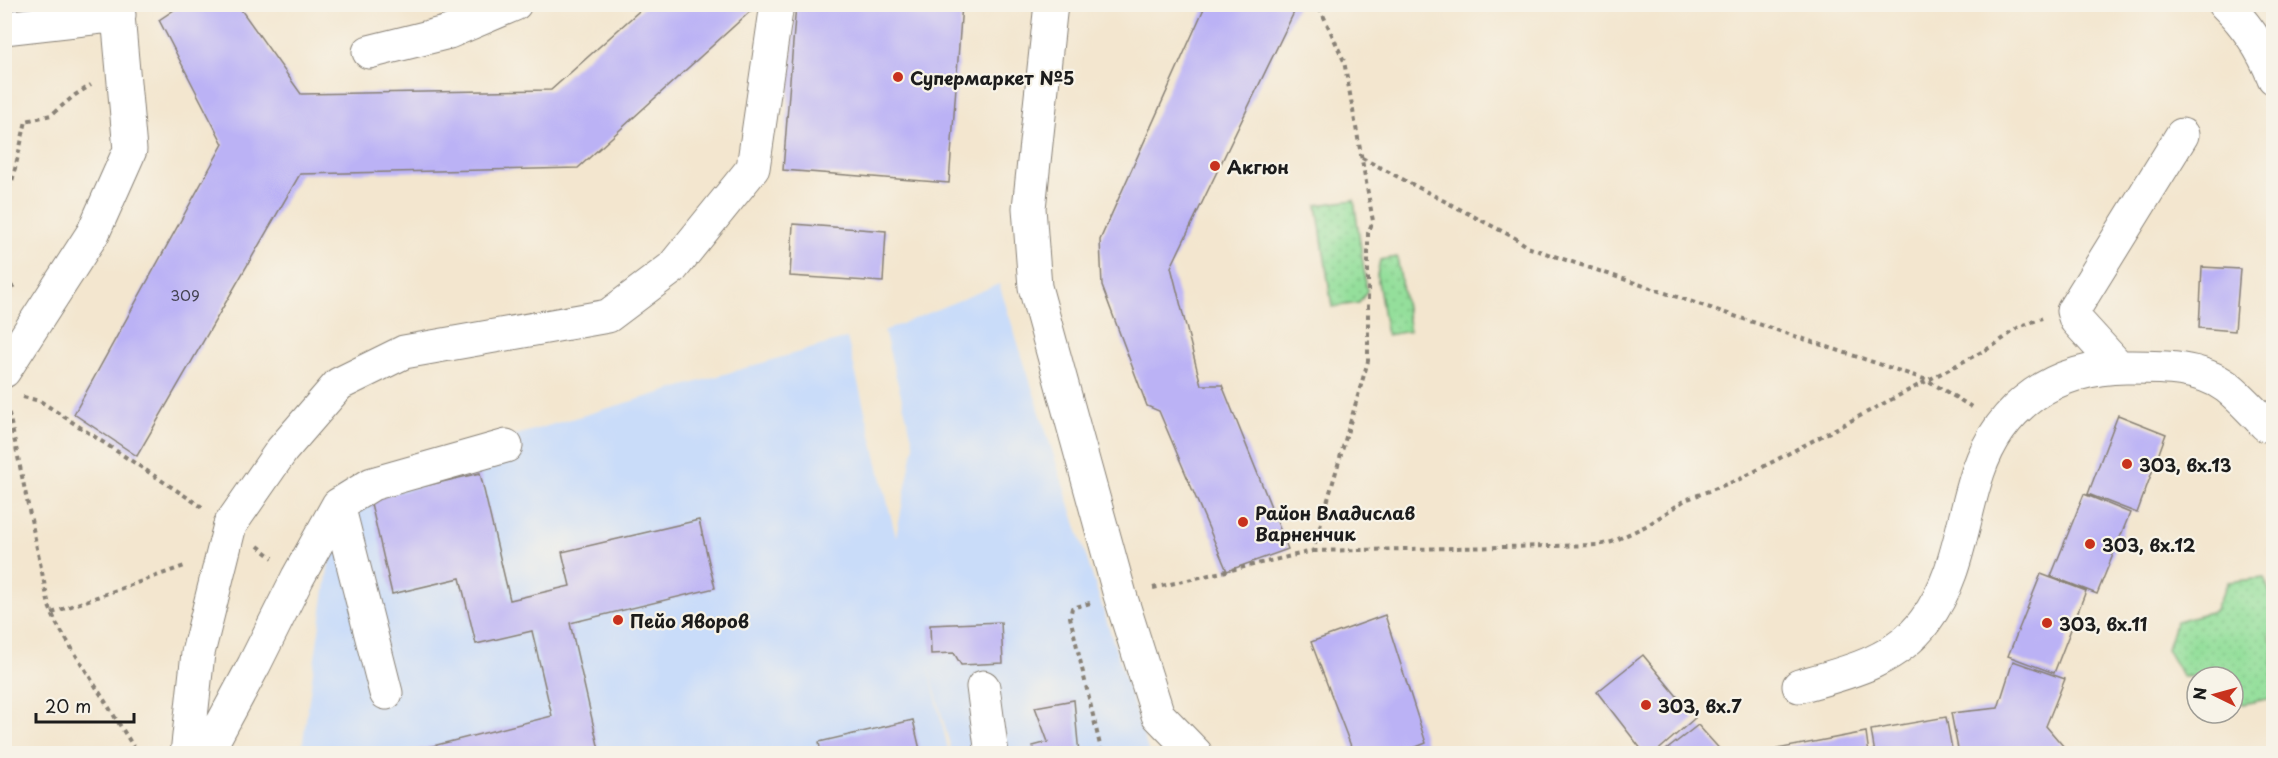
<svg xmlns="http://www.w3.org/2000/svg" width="2278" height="758" viewBox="0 0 2278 758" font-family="'Playpen Sans',sans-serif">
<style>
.built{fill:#c9dcf9}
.grass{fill:url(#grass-dots);stroke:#587e5c;stroke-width:1.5}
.building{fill:#bbb2f5}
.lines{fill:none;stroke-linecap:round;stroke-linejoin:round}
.minor-casing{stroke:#888176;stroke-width:35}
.path{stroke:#888176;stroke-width:4;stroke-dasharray:4.5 4.5;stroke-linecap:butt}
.minor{stroke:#fff;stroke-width:33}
.poi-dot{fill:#c8321e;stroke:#f7f3e8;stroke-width:2}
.labels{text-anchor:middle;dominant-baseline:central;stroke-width:4.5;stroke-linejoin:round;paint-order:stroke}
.number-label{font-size:15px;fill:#444252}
.poi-label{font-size:18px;font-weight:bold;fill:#1c1c1c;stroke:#f7f3e8;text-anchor:start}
</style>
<defs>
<pattern id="grass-dots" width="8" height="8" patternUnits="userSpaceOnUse" patternTransform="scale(1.5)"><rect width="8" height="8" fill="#94df9b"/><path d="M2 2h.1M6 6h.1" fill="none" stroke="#7fbf85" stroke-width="1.8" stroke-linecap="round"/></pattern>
</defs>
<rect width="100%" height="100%" fill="#f7f3e8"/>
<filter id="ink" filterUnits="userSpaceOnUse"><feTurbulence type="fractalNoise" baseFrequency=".0167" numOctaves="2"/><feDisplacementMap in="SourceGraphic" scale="12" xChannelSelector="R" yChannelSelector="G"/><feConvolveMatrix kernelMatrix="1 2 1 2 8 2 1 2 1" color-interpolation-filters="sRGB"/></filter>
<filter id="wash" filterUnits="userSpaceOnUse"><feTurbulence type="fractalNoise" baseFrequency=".008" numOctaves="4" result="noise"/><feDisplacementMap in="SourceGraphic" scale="24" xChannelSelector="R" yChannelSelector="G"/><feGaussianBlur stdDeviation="1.35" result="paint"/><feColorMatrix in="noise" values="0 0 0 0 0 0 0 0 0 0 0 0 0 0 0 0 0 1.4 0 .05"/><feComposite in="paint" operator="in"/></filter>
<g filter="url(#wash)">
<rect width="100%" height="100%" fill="#f3e6cf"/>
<path class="built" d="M999,284L1149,753H952L928,665L949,753L301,754L340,487L847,338L896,537L914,445L884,331Z"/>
<path class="grass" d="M1354,200L1367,291L1359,303L1332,307L1317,205Z
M1397,257L1410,331L1387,335L1377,275L1380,260Z
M2264,578C2273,598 2278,617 2269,637L2273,644V698L2243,704L2233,692V677L2219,675L2183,677L2167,649L2176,621L2214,611L2228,582Z"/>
<g id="blocks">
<path class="building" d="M183,4H237L301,94L551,90L647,4H755L756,6L578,168L300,174L137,456L74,414L223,144L159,20Z
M796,4H962L949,183L783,170Z
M1206,4H1298L1171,267L1201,385H1222L1288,549L1227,571L1159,411L1147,406L1102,286L1100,240Z
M793,224L886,231L883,282L790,276Z
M2202,267L2240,269L2235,331L2199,328Z
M2118,415L2166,434L2137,513L2088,494Z
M480,473L510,600L570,586L562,552L699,520L715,588L570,623L600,754H401L552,716L532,631L476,644L460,578L392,594L370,499Z
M2084,494L2130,513L2097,594L2051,576Z
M2041,574L2086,591L2054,673L2008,656Z
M1385,615L1426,743L1399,754H1354L1311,642Z
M1001,622L1003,663L961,665L954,653L931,654L930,625Z
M1643,655L1695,718L1654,754H1645L1597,692Z
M2013,661L2065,679L2046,726L2070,754H1959L1951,713L1998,708Z
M1074,700L1079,754H1036L1033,746L1048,742L1035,707Z
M1946,717L1953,754H1875L1871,730Z
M913,720L921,754H821L819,742Z
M1698,725L1724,754H1661Z
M1866,732L1869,754H1778L1777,749Z"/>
</g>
</g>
<g filter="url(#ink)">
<use href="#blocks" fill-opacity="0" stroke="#888176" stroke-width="1.5"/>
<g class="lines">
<g class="minor-casing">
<path id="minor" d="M1051,4L1029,208L1035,287L1120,595L1158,715L1196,754
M2225,4C2247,25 2263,50 2274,78
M4,28L119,15
M369,52L449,32L515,4
M2119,367L2076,320L2073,311L2182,135
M4,371L93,233L130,150L117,4
M338,505L386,693
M1799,686C1846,673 1895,662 1925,621C1958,577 1961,523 1978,472C2001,404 2055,368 2126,367C2159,367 2199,366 2227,387C2241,398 2253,412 2266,425
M983,687L992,754
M187,754L198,653L230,525L282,450L339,384L404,352L608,316L672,268L753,168L777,4
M206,754L254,665L298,577L338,505L372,484L506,446"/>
</g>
<path class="path" d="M1362,158L1515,238L1530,248L1927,380L1975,409
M4,196L12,182L26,121L51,115L75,95L91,85
M4,279L17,291
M23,397L40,401L202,507
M7,404L49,606L56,623L138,754
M258,546L273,558
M1313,551L1598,545L1612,542L1648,525L1685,500L1740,479L1993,346L2019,327L2042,318
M1153,588L1313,551L1368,361V233L1373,221L1344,61L1318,4
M1090,603L1072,608L1070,617L1102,754
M52,613L187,565"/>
<use href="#minor" class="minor"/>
</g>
</g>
<g class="poi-dot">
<circle cx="898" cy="77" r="6"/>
<circle cx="1215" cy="166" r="6"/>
<circle cx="2127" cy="464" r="6"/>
<circle cx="1243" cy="522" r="6"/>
<circle cx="2090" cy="544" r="6"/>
<circle cx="618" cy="620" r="6"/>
<circle cx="2047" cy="623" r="6"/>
<circle cx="1646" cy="705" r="6"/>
</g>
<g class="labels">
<g class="number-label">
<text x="185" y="294">309</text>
</g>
<g class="poi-label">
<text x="910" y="77">Супермаркет №5</text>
<text x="1227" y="166">Акгюн</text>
<text x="2139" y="464">303, вх.13</text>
<text x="1255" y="512">Район Владислав<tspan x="1255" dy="21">Варненчик</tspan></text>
<text x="2102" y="544">303, вх.12</text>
<text x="630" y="620">Пейо Яворов</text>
<text x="2059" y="623">303, вх.11</text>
<text x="1658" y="705">303, вх.7</text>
</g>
</g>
<rect width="2278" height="758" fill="none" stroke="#f7f3e8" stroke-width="24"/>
<g transform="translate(2215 695) rotate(275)"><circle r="28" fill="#f7f3e8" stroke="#9f9d96" stroke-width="1.5"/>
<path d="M0-4.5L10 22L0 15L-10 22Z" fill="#c8321e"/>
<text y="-9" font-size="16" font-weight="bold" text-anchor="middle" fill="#1c1c1c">N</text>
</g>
<path d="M36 713v9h98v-9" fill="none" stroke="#1c1c1c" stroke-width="3"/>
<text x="45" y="713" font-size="18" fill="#1c1c1c" stroke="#f7f3e8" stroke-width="4.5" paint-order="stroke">20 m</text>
</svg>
